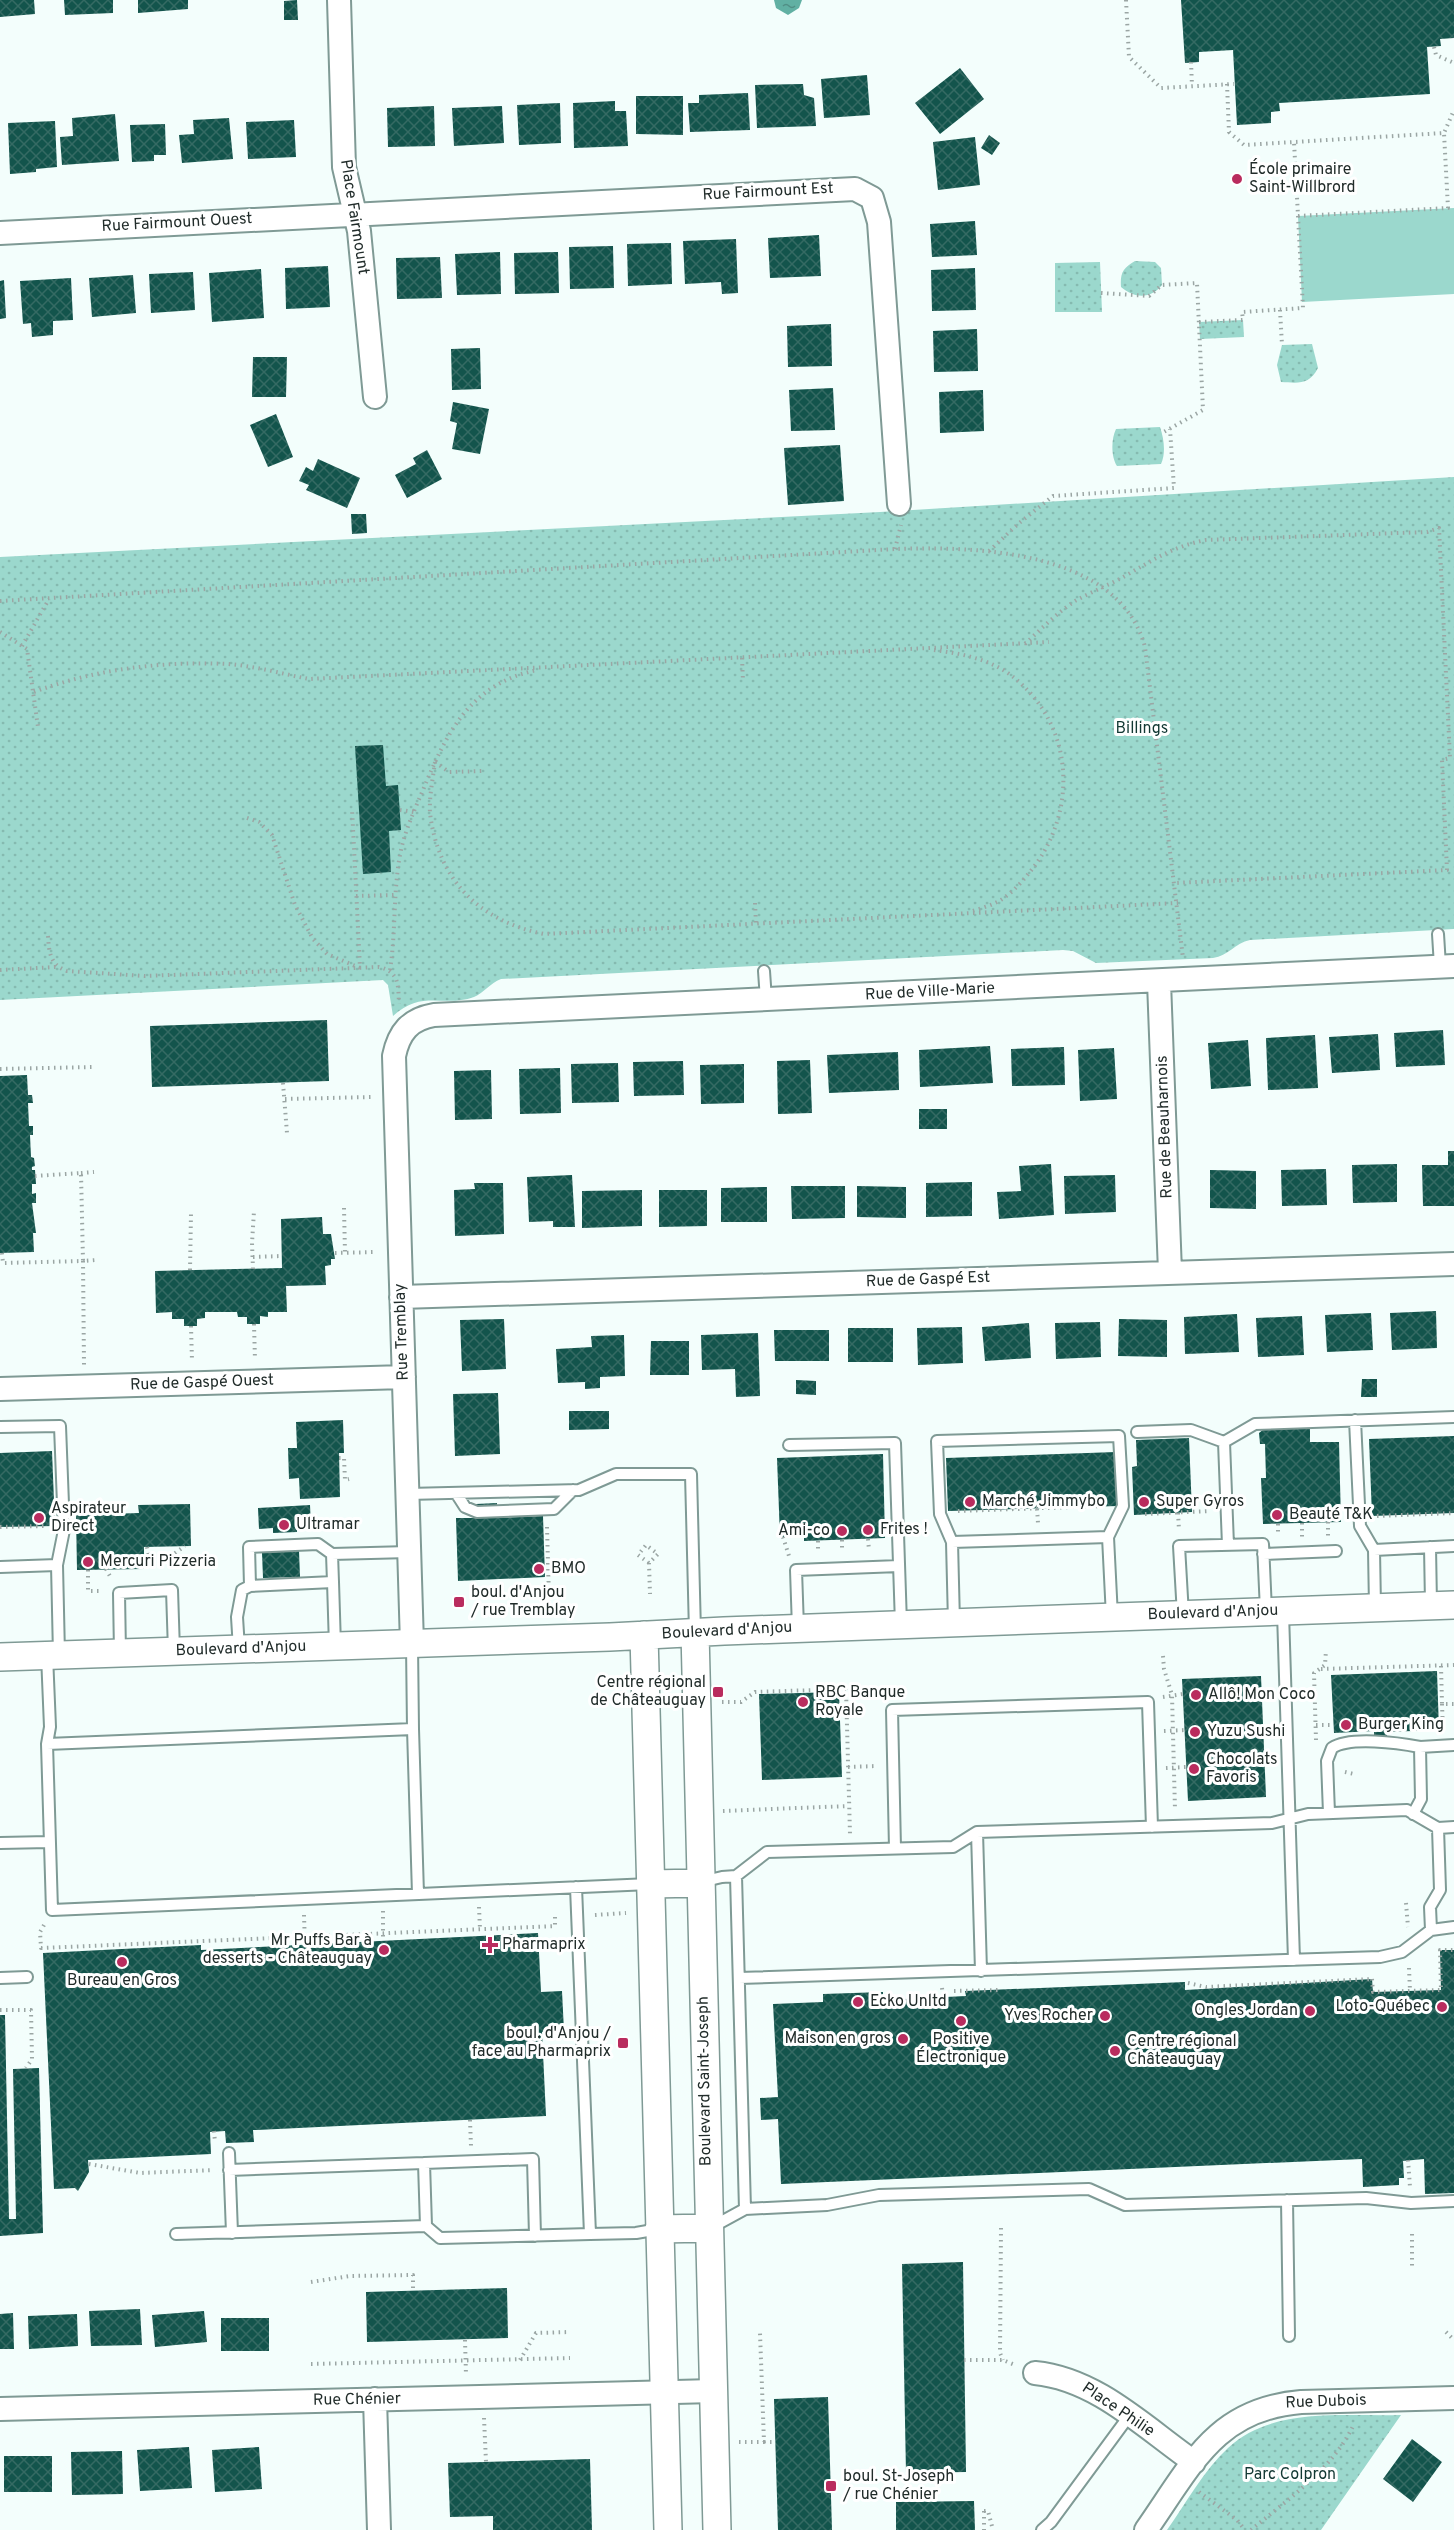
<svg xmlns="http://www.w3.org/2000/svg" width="1454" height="2530" viewBox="0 0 1454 2530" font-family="Overpass,sans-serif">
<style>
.grass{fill:#9bd8cd}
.park{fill:url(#park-dots)}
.water{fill:url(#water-ripples)}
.building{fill:url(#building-cross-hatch)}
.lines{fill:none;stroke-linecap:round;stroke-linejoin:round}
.service-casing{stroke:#7f9a95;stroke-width:14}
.minor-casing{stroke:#7f9a95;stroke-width:26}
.tertiary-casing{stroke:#7f9a95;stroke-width:30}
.path{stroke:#9ba6a4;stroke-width:4;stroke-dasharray:1.5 4.5;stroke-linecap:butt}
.service{stroke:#fff;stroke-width:10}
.minor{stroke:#fff;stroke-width:22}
.tertiary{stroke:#fff;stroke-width:27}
.poi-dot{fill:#b92c5e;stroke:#fff;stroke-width:2}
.labels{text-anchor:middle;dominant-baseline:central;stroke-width:6;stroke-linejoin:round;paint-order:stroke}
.poi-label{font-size:16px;fill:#212c2a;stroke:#fff;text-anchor:start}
.street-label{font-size:16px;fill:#212c2a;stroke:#fff}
.park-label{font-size:16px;fill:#123833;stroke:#fff}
</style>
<defs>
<pattern id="park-dots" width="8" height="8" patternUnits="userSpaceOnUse" patternTransform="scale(1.5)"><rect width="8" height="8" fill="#9bd8cd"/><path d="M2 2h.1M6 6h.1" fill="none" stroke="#85bab0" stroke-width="1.8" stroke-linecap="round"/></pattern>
<pattern id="water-ripples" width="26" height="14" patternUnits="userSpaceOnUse" patternTransform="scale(1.5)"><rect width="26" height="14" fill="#61b0a3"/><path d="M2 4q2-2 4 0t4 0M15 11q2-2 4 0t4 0" fill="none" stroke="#508f85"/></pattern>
<pattern id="building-cross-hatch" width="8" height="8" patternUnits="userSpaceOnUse" patternTransform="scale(1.5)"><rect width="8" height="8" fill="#13544c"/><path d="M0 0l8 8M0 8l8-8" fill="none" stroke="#356a63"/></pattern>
</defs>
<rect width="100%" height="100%" fill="#f3fefc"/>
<path class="grass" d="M1454,208V294L1302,302L1298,216Z"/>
<path class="park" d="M1135,261L1155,262L1161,268L1162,285C1151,299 1135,299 1121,287C1120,273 1123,268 1135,261Z
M1100,262L1102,312H1055V263Z
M1243,320L1244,337L1200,339L1199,322Z
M1312,344L1318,368C1309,385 1299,383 1281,382L1277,365L1282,345Z
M1160,427C1164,439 1166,453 1161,464L1117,466C1111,457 1111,439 1116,429Z
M1454,477V929L1250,940C1235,943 1228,956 1213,958L1096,963L1073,951L1063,950L501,979C490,983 484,993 474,997C444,1008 422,989 393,1016L388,985L383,980L0,1000V557L880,512Z
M1401,2415L1321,2530H1167C1186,2503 1204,2470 1228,2448C1273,2406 1344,2417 1401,2415Z"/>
<path class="water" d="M774,0H802L799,8L788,15L776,8Z"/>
<path class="building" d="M0,0H34L35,14L0,17Z
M64,0H113V13L65,15Z
M138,0H188V9L138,13Z
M297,0L298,20H284V1Z
M1181,0H1454V38L1440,39L1441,46L1427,47L1430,94L1279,103L1280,111L1271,112V123L1237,125L1233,50L1199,52V62L1185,63Z
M960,68L984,99L940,134L915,103Z
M867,75L870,115L824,118L821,79Z
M803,84L804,95L814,98L816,126L757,128L755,85Z
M748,93L750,130L690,132L688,103H699V95Z
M636,96H683V135L636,134Z
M615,101V111H626L628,146L574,148L573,103Z
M560,103L561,143L519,145L517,105Z
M434,106L435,146L388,147L387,108Z
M502,106L504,143L454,146L452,108Z
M115,114L119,161L62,165L60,137L73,136L72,118Z
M229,118L233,159L182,163L179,135L194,134L193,120Z
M294,120L296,157L248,159L246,122Z
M55,121L57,167L36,169V172L10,174L8,123Z
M165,124L166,155H154V161L132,162L130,125Z
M989,135L1000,143L992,155L981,148Z
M975,137L980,185L938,190L933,142Z
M975,221L977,255L932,257L930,224Z
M819,235L821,276L770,278L768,238Z
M736,239L738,293L722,294L721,282L685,284L683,241Z
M671,243L672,284L628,286L627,244Z
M613,246L614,288L570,289L569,247Z
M500,252L501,294L457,295L455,254Z
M558,252L559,293L515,294L514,253Z
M440,257L442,298L397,299L396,258Z
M328,266L330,307L286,309L285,268Z
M975,268L976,310L932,311L931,270Z
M261,269L264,318L212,322L209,273Z
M193,272L195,310L151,313L149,274Z
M133,275L136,313L92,317L89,278Z
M71,278L73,320L53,321V335L32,337L31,323L23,324L20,281Z
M4,280L6,318L0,319V281Z
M831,324L832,366L788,367L787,326Z
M977,329L978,371L934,372L933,331Z
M480,348L481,389L452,390L451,349Z
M253,357H287L286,397H252Z
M833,388L835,430L791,431L789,390Z
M983,390L984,431L940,433L939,392Z
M453,402L489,409L480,454L452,449L457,423L450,421Z
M276,414L293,457L268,467L250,425Z
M840,445L844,501L788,505L784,448Z
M427,450L442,479L407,498L395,475L416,464L413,458Z
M318,459L360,478L347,508L306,490L309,485L299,481L306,467L313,471Z
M351,514H366L367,533L352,534Z
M383,745L386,786L398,785L401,830L389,831L391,872L363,874L355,746Z
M327,1020L329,1081L152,1087L150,1026Z
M1443,1030L1445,1065L1396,1067L1394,1033Z
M1378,1034L1380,1070L1332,1073L1329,1037Z
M1315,1035L1318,1088L1268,1090L1266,1038Z
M1248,1040L1251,1086L1211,1089L1208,1043Z
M990,1046L993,1083L920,1087L919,1050Z
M1064,1047L1065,1085L1012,1086L1011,1049Z
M1114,1048L1117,1099L1080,1101L1078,1050Z
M898,1052L899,1090L829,1093L827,1055Z
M810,1060L812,1113L778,1114L777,1061Z
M683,1061L684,1095L634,1096L633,1062Z
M618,1063L619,1102L572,1103L571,1064Z
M744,1064V1103L701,1104L700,1065Z
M560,1068L561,1113L520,1114L519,1069Z
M491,1070L492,1119L455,1120L454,1071Z
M27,1075L28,1095H32L33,1103H28L29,1126H33V1135H30L31,1157L34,1158L35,1166L32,1167V1170H35L36,1184H32V1194L36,1193V1203H32L36,1233H33L34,1252L0,1253V1076Z
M919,1109H947V1129H919Z
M1448,1151H1454V1206H1423L1422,1165H1448Z
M1051,1164L1054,1215L999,1219L997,1192L1021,1191L1019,1166Z
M1397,1164V1202L1353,1203L1352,1165Z
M1326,1169L1327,1205L1282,1206L1281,1170Z
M1210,1170L1256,1171V1209L1210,1208Z
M572,1175L575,1227H553V1221L529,1222L527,1177Z
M1115,1175L1116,1212L1065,1214L1064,1176Z
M972,1182V1216L926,1217V1183Z
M474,1183H503L504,1234L455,1236L454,1190L475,1189Z
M791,1186H845V1218L792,1219Z
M857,1186L906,1187V1218L857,1217Z
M767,1187V1222H721V1188Z
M642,1190V1226L582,1228V1191Z
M659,1190H707V1226L659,1227Z
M322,1217L323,1234H331L335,1259H331V1265L325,1266L326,1285L286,1286L287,1312H268V1317L260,1316V1324H247V1317H238L237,1312H205V1318L197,1319V1326H184V1319H172V1312L156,1313L155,1271L282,1268L281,1219Z
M1436,1311L1437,1348L1392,1350L1390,1313Z
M1371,1313L1373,1350L1327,1352L1325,1315Z
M1237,1314L1239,1352L1185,1354L1184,1317Z
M1302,1316L1304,1355L1258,1357L1256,1318Z
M504,1319L506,1369L462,1371L460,1320Z
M1119,1319L1167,1320V1357L1118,1356Z
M1100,1322L1101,1357L1056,1359L1055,1323Z
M1029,1323L1031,1358L985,1361L982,1327Z
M962,1327L963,1363L918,1365L917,1328Z
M848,1328H893V1362H848Z
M774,1330H829V1361H775Z
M758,1333L760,1396L736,1397L735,1369L702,1370L701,1335Z
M624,1335L625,1376L600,1377V1388L585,1389V1382L558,1383L556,1349L592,1347L591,1336Z
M651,1341H689V1375H650Z
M1362,1379H1377V1397H1361Z
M796,1380L816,1381V1395L796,1394Z
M498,1393L500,1454L455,1456L453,1394Z
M569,1411H609V1429L569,1430Z
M343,1420L344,1453H339L340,1497L300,1499L299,1478L289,1479L288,1448H297L296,1422Z
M1310,1428V1442H1339L1341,1522L1263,1524L1261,1478H1266L1265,1444H1260L1259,1433L1264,1429Z
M1454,1436V1513L1372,1516L1369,1439Z
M1189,1438L1192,1512L1134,1515L1132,1467L1137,1466L1136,1440Z
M52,1451L55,1526L0,1527V1453Z
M1116,1452L1118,1506L948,1511L946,1458Z
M883,1454L885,1538L804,1541V1536L780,1537L777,1458Z
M497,1503V1518L543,1516L545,1577L458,1581L456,1518H477L476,1504Z
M190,1504L191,1546L144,1547V1569L77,1570L76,1515L139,1513L138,1505Z
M310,1505L311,1526L297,1527V1532L273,1533V1528L259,1529L258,1508Z
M299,1551L300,1577L263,1578L262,1553Z
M1437,1671L1439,1730L1387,1732V1739H1374V1731L1334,1733L1331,1675Z
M1261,1676L1266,1797L1188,1801L1182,1679Z
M839,1692L842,1777L762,1780L759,1694Z
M538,1933L541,1992L562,1991L564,2031L542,2032L546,2116L257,2130H253L254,2142L226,2143L225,2131L210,2132L211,2154L88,2160L89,2172L78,2191L75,2188L54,2189L43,1953L201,1945V1950Z
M1440,1950H1454V2193L1425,2194L1424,2159L1403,2161L1404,2178H1399V2185L1363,2187L1362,2159L781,2184L778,2119L761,2120L760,2098L778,2097L773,2004L823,2002V1994L883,1992V2000L966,1996L965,1991L1185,1982V1990L1372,1979L1373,1992L1441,1990Z
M0,2015H5L9,2219H16L13,2069L39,2068L43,2233L0,2236Z
M963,2262L966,2472L906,2473L902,2264Z
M507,2288L508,2338L367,2342L366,2292Z
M140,2309L142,2345L91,2346L89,2311Z
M204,2311L207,2342L155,2347L152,2315Z
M13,2313L14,2349H0V2314Z
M77,2314L78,2346L29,2349L28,2316Z
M221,2318H269V2351H221Z
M828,2397L832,2530H778L774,2399Z
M1412,2439L1442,2462L1413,2502L1383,2479Z
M189,2447L192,2488L140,2491L137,2450Z
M259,2447L262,2489L215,2492L212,2450Z
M122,2451L123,2494L72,2495L71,2452Z
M4,2456H52V2492H4Z
M590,2459L592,2530H493V2516L450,2517L448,2463Z
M974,2501L975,2530H896V2502Z"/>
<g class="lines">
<g class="service-casing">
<path id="service" d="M1438,934L1440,966
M764,971L766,1000
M1355,1420L1360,1526L1374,1550
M0,1427L60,1426L64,1530L57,1565
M1137,1432L1191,1430L1224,1442L1255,1424L1454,1417
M1224,1442L1228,1545
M789,1445L895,1443L901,1624
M456,1493L465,1507L477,1512L554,1509L573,1490
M408,1494L579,1490L616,1474H691L695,1632
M952,1542L940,1514L937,1441L1119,1436L1123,1506L1108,1537
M1430,1547L1431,1604
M1263,1554L1336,1551
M0,1567L57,1565L59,1655
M333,1582L332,1554L409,1552
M250,1586L249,1547L318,1544L332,1554
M1375,1607L1374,1550L1454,1546
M1283,1613L1294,1960
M1183,1615L1179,1546L1263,1544L1266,1611
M954,1623L952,1542L1108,1537L1112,1617
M798,1628L796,1570L899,1566
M412,1645L413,1729
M239,1649L237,1617L242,1590L250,1586L333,1582L335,1646
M120,1653L119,1593L172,1590L174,1651
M47,1655L50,1727L47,1744L52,1910L650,1884
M47,1744L413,1729L418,1894
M1329,1813L1327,1761L1332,1748C1350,1736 1399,1743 1420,1747
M1413,1814L1421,1799L1420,1747L1454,1745
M977,1832L981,1971
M0,1843L49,1842
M895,1848L892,1710L1148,1702L1152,1827
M736,1876L767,1852L953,1847L977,1832L1272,1823L1308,1814L1407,1810L1438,1828
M701,1882L722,1877L736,1876L745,2209
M576,1887L590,2234L636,2233L659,2229
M1431,1930L1430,1907L1440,1890L1438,1828L1454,1827
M0,1978L27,1977
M739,1978L1380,1957L1402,1952L1431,1930L1454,1927
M229,2153L232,2233
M229,2170L424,2163
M1287,2200L1289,2336
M712,2227L745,2209L827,2205L879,2195L1089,2189L1125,2205L1366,2198L1411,2203L1454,2201
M176,2234L426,2226
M535,2236L533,2159L424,2163L426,2226L440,2238L590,2234
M1042,2530L1051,2522L1129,2416"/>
</g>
<g class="minor-casing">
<path id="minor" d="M339,0L344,167L359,231L375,397
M0,233L855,189L872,198L879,222L899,504
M1159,982L1170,1272
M401,1297L1454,1264
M0,1389L404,1377
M412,1644L394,1056C399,1032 410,1019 434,1015L1454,966
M1035,2373C1097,2379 1145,2428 1194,2462
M375,2399L379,2530
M0,2409L714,2391
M1146,2530C1191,2466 1215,2409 1301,2402L1454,2398"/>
</g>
<g class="tertiary-casing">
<path id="tertiary" d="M695,1632L717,2530
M644,1635L668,2530
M0,1657L610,1637L724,1631L1454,1605
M650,1884L701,1883
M659,2229L709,2228"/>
</g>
<path class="path" d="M1126,0L1129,57L1161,88L1234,84
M1434,47L1436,55L1454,63
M1191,62L1192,86
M1227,84L1229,132L1244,145L1444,133L1454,110
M1298,216L1448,208L1444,133
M1101,293L1149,296L1162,285L1197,283L1203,410L1162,433
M1280,310L1282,345
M1199,322L1243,320L1242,312L1303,308L1294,142
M895,549L901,525
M989,551L1018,524L1053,496L1174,488L1170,429
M0,601L895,549C976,546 1119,550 1145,647L1183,958
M0,632L27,649L38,727
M1025,644C1041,629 1057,613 1075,601C1091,592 1109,585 1125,576C1153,560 1174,546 1206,540L1427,532L1439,528L1450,758L1442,760L1447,870L1175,883
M22,646L49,599
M934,650C964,654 995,660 1018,681C1076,731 1077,816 1029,873C1021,883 1011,894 999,901C990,906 979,909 969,912
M742,658L743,681
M34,692C96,669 162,661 228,664C255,666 283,674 309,679L1049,642
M435,762C433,778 429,797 430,813C438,880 479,921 544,934L1178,903
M435,762L449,772L484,771
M400,810L414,812
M247,818L259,822L272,835L295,905L313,939L327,954L360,968L352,808
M356,896L394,895
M755,903L756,924
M48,936C49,952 50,965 67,971L145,976L379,967C400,972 398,986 399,1004
M0,970L56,967
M390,970C396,932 393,893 400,855C404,833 414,811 423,790C447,732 470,684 537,670
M0,1069L92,1067
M283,1083L287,1133
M285,1099L372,1097
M81,1173L94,1172
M35,1176L81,1173L83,1261L96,1260
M344,1208L345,1253
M2,1253L3,1263L83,1261L84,1365
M335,1253L376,1252
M253,1257L282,1256
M253,1269L252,1243L254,1211
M190,1270L191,1213
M254,1324L255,1360
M191,1326L192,1361
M339,1458H344L345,1480L349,1479
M1037,1509L1038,1523
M958,1511L1103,1506
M1178,1513L1179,1530
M1145,1514L1210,1511
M1377,1516L1454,1513
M1328,1522V1536
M1302,1523V1537
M1278,1524V1535
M0,1527L47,1526
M547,1527L549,1598
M783,1537L789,1556
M868,1539L869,1550
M842,1540V1551
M818,1541V1552
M147,1547L149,1556H171L185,1546
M649,1563L638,1555L646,1545L658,1554L649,1563L650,1594
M106,1569L111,1578
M88,1570V1591H102
M1163,1656L1164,1669L1172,1695L1175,1810
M1441,1666L1442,1704H1454
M1321,1669L1454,1665
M1163,1697L1183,1694
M722,1702H741L755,1692L846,1689L850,1834
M1442,1704L1443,1730
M1316,1725H1333
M1164,1731L1185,1730
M1316,1740L1314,1673L1325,1665L1326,1650
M848,1767L877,1766
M1166,1768L1186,1767
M1345,1772L1354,1774
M723,1811L848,1806
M1406,1903L1408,1927
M479,1907L480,1929
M383,1911V1941
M304,1915L305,1945
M595,1915L626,1913
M44,1925L40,1932L41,1948L555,1926V1917
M1409,1968L1410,1991
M1372,1979L1373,1992L1441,1990L1440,1950H1454
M1188,1983L1206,1987L1372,1979
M942,1988L943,1997
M954,1991L1001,1990
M0,2010H31L32,2059L26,2068
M550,2046H567
M470,2120L471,2146
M214,2131L215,2142
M1408,2160L1410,2187
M89,2164L140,2173L213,2170
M1001,2228L1000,2353L1003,2360
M1412,2234V2267
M311,2282L350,2276L413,2275V2291
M1446,2332L1454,2340
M465,2340L466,2375
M520,2360L536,2333L569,2332
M964,2360H1003L1015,2365
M311,2364L570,2358
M484,2418L486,2462
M739,2442H764L760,2333
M764,2442H775
M1199,2492L1237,2520L1245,2530
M984,2511H988L993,2530
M984,2511V2530
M1251,2530C1287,2500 1334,2468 1354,2424"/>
<use href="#service" class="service"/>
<use href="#minor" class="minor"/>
<use href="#tertiary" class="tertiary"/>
</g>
<g class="poi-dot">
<circle cx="1237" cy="179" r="6"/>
<circle cx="970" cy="1502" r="6"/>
<circle cx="1144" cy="1502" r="6"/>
<circle cx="1277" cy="1515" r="6"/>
<circle cx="39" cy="1518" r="6"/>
<circle cx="284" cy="1525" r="6"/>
<circle cx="868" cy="1530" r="6"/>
<circle cx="842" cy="1531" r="6"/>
<circle cx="88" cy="1562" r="6"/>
<circle cx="539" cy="1569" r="6"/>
<rect x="453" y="1596" width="12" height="12" rx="3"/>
<rect x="712" y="1686" width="12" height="12" rx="3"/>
<circle cx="1196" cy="1695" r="6"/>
<circle cx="803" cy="1702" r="6"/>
<circle cx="1346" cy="1725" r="6"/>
<circle cx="1195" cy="1732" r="6"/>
<circle cx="1194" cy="1769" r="6"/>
<path d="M487 1936h6v6h6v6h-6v6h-6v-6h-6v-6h6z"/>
<circle cx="384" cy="1950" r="6"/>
<circle cx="122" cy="1962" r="6"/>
<circle cx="858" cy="2002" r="6"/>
<circle cx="1442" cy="2007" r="6"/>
<circle cx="1310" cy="2011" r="6"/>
<circle cx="1105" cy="2016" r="6"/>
<circle cx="961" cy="2021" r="6"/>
<circle cx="903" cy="2039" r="6"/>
<rect x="617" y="2037" width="12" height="12" rx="3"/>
<circle cx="1115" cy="2051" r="6"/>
<rect x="825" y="2480" width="12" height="12" rx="3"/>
</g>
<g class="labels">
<g class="poi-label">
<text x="1249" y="170">École primaire<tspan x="1249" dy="18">Saint-Willbrord</tspan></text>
<text x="982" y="1502">Marché Jimmybo</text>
<text x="1156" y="1502">Super Gyros</text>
<text x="51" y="1509">Aspirateur<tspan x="51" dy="18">Direct</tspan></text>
<text x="1289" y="1515">Beauté T&amp;K</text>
<text x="296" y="1525">Ultramar</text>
<text x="880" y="1530">Frites !</text>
<text x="830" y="1531" text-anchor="end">Ami-co</text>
<text x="100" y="1562">Mercuri Pizzeria</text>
<text x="551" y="1569">BMO</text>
<text x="471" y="1593">boul. d'Anjou<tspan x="471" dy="18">/ rue Tremblay</tspan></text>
<text x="706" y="1683" text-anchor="end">Centre régional<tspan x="706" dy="18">de Châteauguay</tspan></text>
<text x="815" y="1693">RBC Banque<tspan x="815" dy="18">Royale</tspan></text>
<text x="1208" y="1695">Allô! Mon Coco</text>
<text x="1358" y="1725">Burger King</text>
<text x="1207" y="1732">Yuzu Sushi</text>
<text x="1206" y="1760">Chocolats<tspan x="1206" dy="18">Favoris</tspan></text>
<text x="372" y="1941" text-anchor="end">Mr Puffs Bar à<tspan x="372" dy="18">desserts - Châteauguay</tspan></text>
<text x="502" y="1945">Pharmaprix</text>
<text x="122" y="1981" text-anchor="middle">Bureau en Gros</text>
<text x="870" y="2002">Ecko Unltd</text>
<text x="1430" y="2007" text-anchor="end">Loto-Québec</text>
<text x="1298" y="2011" text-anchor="end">Ongles Jordan</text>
<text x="1093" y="2016" text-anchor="end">Yves Rocher</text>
<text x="611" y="2034" text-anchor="end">boul. d'Anjou /<tspan x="611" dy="18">face au Pharmaprix</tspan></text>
<text x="891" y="2039" text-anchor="end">Maison en gros</text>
<text x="961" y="2040" text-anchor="middle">Positive<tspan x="961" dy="18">Électronique</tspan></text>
<text x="1127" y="2042">Centre régional<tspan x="1127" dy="18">Châteauguay</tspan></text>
<text x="843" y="2477">boul. St-Joseph<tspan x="843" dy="18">/ rue Chénier</tspan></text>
</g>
<g class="street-label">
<text transform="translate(768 192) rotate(-3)">Rue Fairmount Est</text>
<text transform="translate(354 217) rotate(81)">Place Fairmount</text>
<text transform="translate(177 223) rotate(-3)">Rue Fairmount Ouest</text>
<text transform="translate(930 992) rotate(-3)">Rue de Ville-Marie</text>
<text transform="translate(1165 1127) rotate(-92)">Rue de Beauharnois</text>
<text transform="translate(928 1280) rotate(-2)">Rue de Gaspé Est</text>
<text transform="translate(402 1332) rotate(-92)">Rue Tremblay</text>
<text transform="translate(202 1383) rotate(-2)">Rue de Gaspé Ouest</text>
<text transform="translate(1213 1613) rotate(-2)">Boulevard d'Anjou</text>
<text transform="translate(727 1631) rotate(-3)">Boulevard d'Anjou</text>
<text transform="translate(241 1649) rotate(-2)">Boulevard d'Anjou</text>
<text transform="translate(705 2081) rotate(-91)">Boulevard Saint-Joseph</text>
<text transform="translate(357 2400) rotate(-1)">Rue Chénier</text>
<text transform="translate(1326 2402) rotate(-2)">Rue Dubois</text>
<text transform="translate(1118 2410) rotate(34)">Place Philie</text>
</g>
<g class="park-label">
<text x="1142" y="729">Billings</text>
<text x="1290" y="2475">Parc Colpron</text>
</g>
</g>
</svg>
